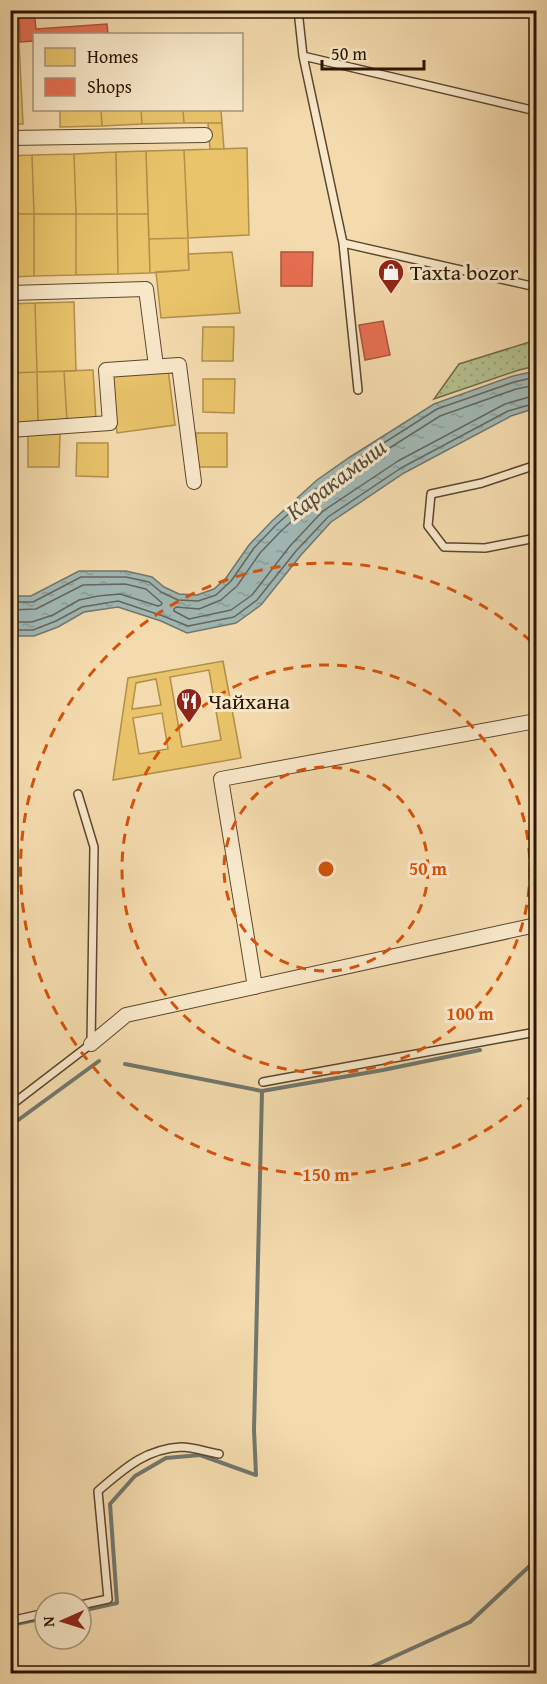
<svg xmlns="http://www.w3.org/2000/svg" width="547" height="1684" viewBox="0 0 547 1684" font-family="'Gentium Book Plus',serif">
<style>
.grass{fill:url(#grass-dots);stroke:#706b48;stroke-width:1.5}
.water{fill:url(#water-ripples);stroke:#71776d;stroke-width:1.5}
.homes{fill:#e9c46a;stroke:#b0904b;stroke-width:1.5;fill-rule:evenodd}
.shops{fill:#e76f51;stroke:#ae5439;stroke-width:1.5}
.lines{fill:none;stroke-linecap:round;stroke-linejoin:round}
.shore{stroke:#65665c;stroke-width:1.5}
.stream{stroke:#71776d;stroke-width:4}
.lane-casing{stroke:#5c462d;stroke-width:10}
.street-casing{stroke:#5c462d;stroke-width:16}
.lane{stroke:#f8e8ca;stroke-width:7}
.street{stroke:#f8e8ca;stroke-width:14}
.ring{fill:none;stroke:#d5520b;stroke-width:3;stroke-dasharray:10 8}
.labels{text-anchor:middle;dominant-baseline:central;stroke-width:6;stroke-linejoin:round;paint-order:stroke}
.poi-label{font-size:22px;fill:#2a1502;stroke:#f8e8ca;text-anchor:start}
.water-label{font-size:24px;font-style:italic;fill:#534e41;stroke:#f8e8ca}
.centre{fill:#d5520b;stroke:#f8e8ca;stroke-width:3}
.ring-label{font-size:18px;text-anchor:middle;font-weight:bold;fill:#d5520b;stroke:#f8e8ca;stroke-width:6;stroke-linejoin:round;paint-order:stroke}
</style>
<defs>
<pattern id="grass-dots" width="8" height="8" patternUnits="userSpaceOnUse" patternTransform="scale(1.5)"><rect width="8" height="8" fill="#b5c18f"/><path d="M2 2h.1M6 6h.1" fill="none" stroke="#9ca57a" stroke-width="1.8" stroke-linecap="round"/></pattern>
<pattern id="water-ripples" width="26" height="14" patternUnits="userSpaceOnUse" patternTransform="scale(1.5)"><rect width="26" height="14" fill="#a0b8b5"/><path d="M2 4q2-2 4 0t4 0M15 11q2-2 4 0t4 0" fill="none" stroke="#8a9d9a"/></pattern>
</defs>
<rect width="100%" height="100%" fill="#f4dbad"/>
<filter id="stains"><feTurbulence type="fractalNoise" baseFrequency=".00333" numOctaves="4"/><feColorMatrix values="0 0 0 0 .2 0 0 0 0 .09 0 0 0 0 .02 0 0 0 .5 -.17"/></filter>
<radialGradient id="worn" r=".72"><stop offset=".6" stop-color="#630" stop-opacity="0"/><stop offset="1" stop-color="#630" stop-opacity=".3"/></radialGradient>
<path class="grass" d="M536,340V366L519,370L434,399L459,364Z"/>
<path class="water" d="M536,371V408L511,416L404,473L331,522L301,555L261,605L236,623L187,633L161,621L118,607L84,612L58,627L34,636H11V596H31L79,571H126L152,577L164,587L179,594L197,595L214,589L226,578L249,545L272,521L317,480L350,457L434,404L513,376Z"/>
<path class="homes" d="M10,10H18L19,42L10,43Z
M19,42L23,124H10V43Z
M60,110H101L102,126L60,127Z
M101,110H141L142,124L102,126Z
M141,110H183L184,123L142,124Z
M183,110H221L222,123H184Z
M208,123H222L224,149H210Z
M247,148L249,235L188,238L184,150Z
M184,150L188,238L149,239L146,151Z
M146,151L148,214H117L116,152Z
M116,152L117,214H76L74,154Z
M74,154L76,214H34L32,155Z
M32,155L34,214H10V156Z
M10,214H34V276L10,277Z
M34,214H76V275L34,276Z
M76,214H117L118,274L76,275Z
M117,214H148L150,273L118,274Z
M188,238L189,270L150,273L149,239Z
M232,252L240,313L161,318L156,272L189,270L188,254Z
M74,302L76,371L37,372L35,303Z
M35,303L37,372L10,373V304Z
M203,327H234L233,361H202Z
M168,369L175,425L117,433L110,376Z
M93,370L96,419L67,421L64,371Z
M64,371L67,421L38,423L37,372Z
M37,372L38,423L10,425V373Z
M203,379H235L234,413L203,412Z
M28,433L60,434L59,467H28Z
M196,433H227V467H196Z
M77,443H108V477L76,476Z
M223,661L241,758L113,780L128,678ZM209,670L221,740L182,747L170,677ZM156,679L161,705L132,709L136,683ZM162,713L168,749L139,754L133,718Z"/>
<path class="shops" d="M19,10H34L36,29L107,24L108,34H34V41L20,42Z
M281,252H313L312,286H281Z
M383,321L390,355L365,360L359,325Z"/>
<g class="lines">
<path class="shore" d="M536,385L516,389L440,416L358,468L325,491L281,531L260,553L237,586L221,600L199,609L176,607L174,609V611L189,619L231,610L252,595L290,546L323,511L398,461L505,404L536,395
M10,602H33L81,577H126L149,582L161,592L178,600L198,601L216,595L231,581L254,548L276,525L321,485L354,462L437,409L514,382L536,377
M10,610L36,609L83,585L125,584L146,589L162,603L161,605L158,606L120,594L98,596L79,600L53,615L32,622H10
M10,630H33L56,621L82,607L118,601L163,616L188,626L234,617L257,600L296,551L328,517L401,468L508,411L536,403"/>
<path class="stream" d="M125,1064L262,1091L383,1070L480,1050
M10,1126L99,1061
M81,1611L117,1603L110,1504L135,1476L166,1458L200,1455L256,1475L254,1430L262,1091
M10,1638L16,1624L45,1618
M356,1674L470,1622L536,1560"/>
<g class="lane-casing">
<path id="lane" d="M298,10L303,56L343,243L358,390
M303,56L536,111
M343,243L536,287
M536,465L482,483L431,494L428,526L444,547L485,548L536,538
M263,1082L536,1032
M10,1106L91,1044L94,847L78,794
M81,1605L108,1599L98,1491C124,1469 145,1449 181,1447C193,1447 207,1452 219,1454
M10,1621L45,1613"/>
</g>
<g class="street-casing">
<path id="street" d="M10,138L205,135
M10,293L146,289L156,366
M10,430L110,423L106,370L179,365L194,482
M255,987L221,779L536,721
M91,1044L126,1015L536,925"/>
</g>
<use href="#lane" class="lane"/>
<use href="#street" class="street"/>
</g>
<g class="ring">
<circle cx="326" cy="869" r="102"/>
<circle cx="326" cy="869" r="204"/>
<path d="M535 1093A306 306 0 1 1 535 645"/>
</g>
<defs>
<g id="shop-pin" transform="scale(1.35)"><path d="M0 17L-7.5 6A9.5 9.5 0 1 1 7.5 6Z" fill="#8f2418" stroke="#f8e8ca"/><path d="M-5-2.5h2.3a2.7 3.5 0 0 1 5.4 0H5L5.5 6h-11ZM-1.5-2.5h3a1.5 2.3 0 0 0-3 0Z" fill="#fff"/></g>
<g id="restaurant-pin" transform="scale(1.35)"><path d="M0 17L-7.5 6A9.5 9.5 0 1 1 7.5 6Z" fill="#8f2418" stroke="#f8e8ca"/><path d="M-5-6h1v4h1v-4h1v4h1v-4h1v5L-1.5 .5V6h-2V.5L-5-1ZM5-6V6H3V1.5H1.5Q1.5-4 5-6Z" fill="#fff"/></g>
</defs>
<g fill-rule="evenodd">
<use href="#shop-pin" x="391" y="272"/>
<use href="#restaurant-pin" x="189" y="701"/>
</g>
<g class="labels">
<g class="poi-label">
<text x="410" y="272">Taxta bozor</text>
<text x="208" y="701">Чайхана</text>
</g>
<g class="water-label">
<text transform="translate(336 479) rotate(-37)">Каракамыш</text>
</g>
</g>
<circle cx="326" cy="869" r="9" class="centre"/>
<g class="ring-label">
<text x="428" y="875">50 m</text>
<text x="470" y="1020">100 m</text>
<text x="326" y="1181">150 m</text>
</g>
<rect width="547" height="1684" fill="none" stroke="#f4dbad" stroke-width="36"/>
<rect x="12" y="12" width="523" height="1660" fill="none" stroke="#2a1502" stroke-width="3"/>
<rect x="18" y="18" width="511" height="1648" fill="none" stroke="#2a1502" stroke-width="1.5"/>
<rect x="33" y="33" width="210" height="78" fill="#f8e8ca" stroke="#a6947a" stroke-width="1.5"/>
<rect x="45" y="48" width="30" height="18" fill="#e9c46a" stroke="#a6947a" stroke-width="1.5"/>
<text x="87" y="63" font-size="18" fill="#2a1502">Homes</text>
<rect x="45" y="78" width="30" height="18" fill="#e76f51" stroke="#a6947a" stroke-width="1.5"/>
<text x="87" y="93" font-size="18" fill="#2a1502">Shops</text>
<g transform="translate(63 1621) rotate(267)"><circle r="28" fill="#f8e8ca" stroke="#a6947a" stroke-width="1.5"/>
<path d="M0-4.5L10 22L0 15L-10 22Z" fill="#8f2418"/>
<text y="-9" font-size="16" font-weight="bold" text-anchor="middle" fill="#2a1502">N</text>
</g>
<path d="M322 60v9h102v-9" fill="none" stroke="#2a1502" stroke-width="3"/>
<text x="331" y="60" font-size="18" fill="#2a1502" stroke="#f8e8ca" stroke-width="4.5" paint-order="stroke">50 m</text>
<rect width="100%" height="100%" filter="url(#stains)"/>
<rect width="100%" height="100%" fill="url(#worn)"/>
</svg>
